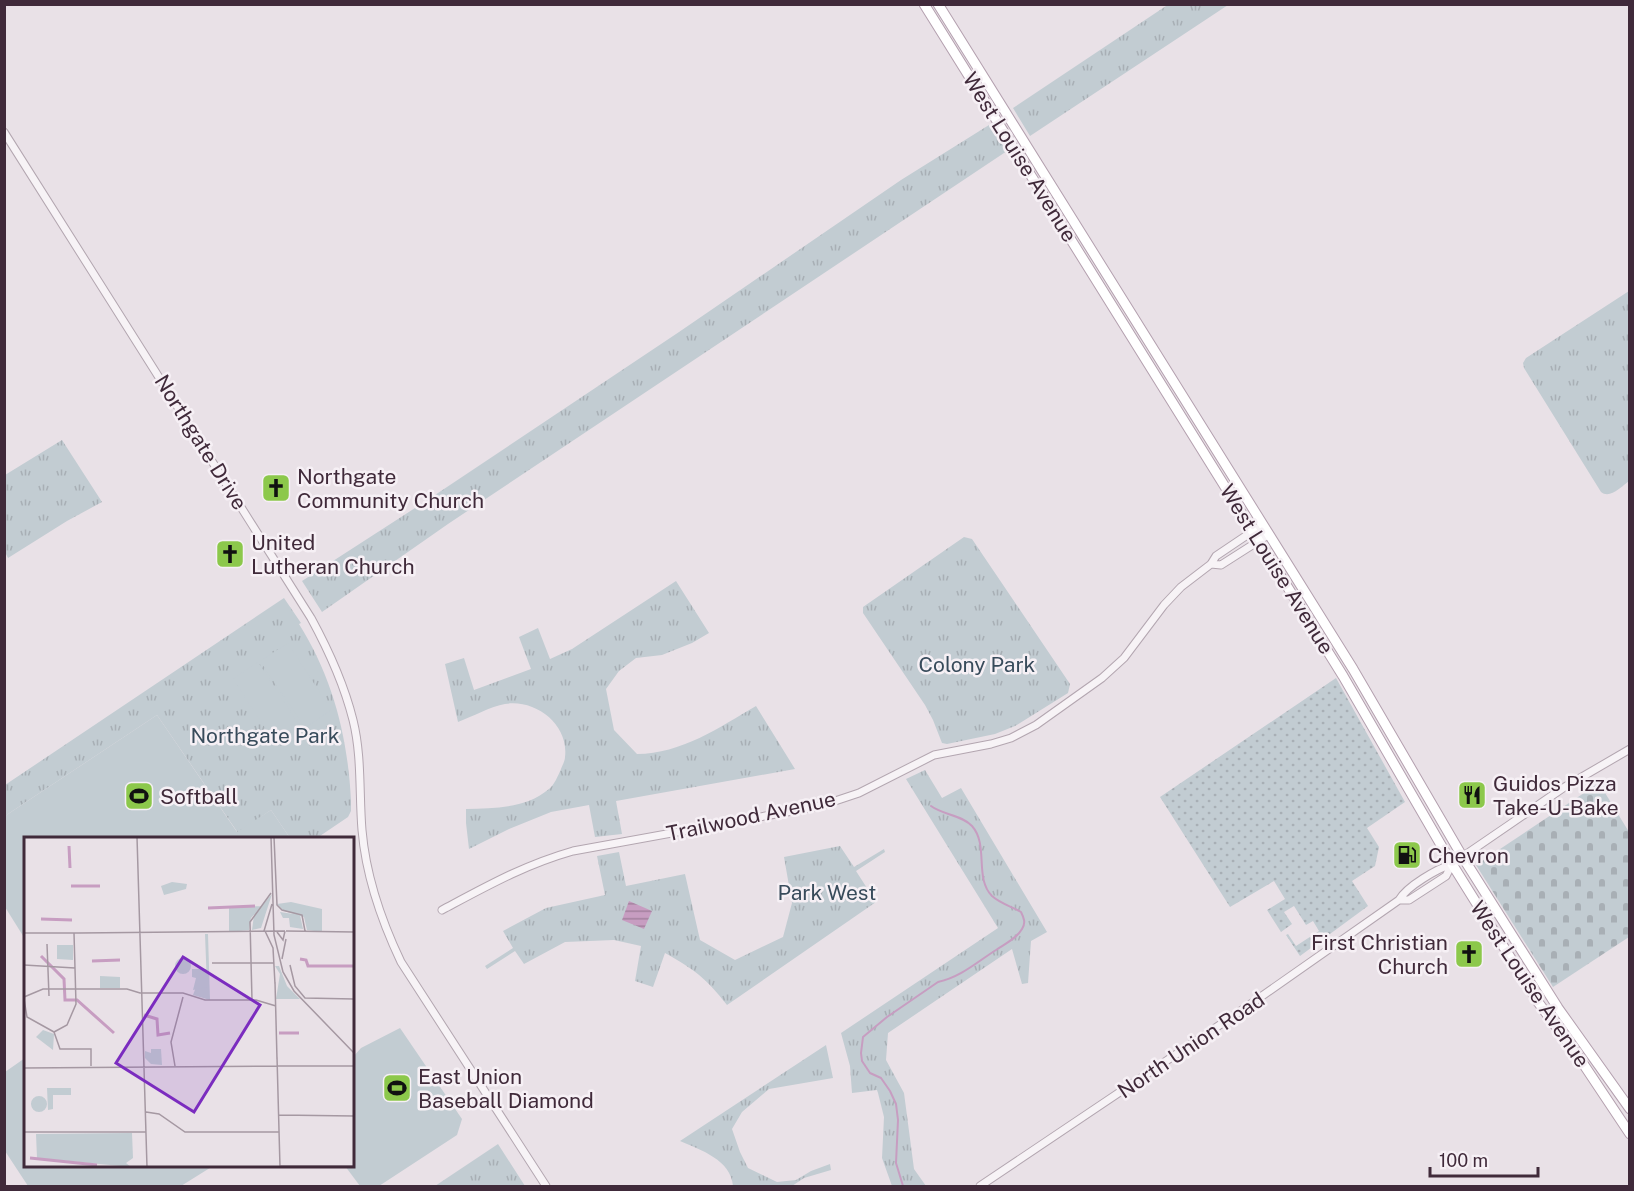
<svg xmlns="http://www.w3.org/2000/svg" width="1634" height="1191" viewBox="0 0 1634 1191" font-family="'Public Sans',sans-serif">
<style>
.grass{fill:url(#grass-dots)}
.cemetery{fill:url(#cemetery-stones)}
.park{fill:url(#park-tufts)}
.garden{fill:#c2ccd2}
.water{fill:url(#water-rules)}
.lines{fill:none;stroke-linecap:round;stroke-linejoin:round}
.stream{stroke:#c79dc1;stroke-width:2}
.minor-casing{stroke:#b3a6b0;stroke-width:9}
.major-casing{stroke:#b4a0af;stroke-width:11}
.minor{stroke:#f7f3f6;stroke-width:7}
.major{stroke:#fff;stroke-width:9}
.labels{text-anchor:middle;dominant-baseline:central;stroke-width:5;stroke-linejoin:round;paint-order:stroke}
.street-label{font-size:21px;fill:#402a3a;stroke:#f6f0f5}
.poi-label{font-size:21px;fill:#402a3a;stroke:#f6f0f5;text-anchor:start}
.park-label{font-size:21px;fill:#384b5b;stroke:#f6f0f5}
.inset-river{fill:none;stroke:#c79dc1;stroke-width:3}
.inset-road{fill:none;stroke:#a598a2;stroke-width:1.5}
.view{fill:#7b2cbf;fill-opacity:0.15;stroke:#7b2cbf;stroke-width:3}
.inset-edge{fill:none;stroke:#402a3a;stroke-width:3}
</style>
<defs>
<pattern id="grass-dots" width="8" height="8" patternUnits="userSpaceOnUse" patternTransform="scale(1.5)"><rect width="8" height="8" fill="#c2ccd2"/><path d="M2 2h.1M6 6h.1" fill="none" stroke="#a8afb5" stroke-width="1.8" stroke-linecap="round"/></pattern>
<pattern id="cemetery-stones" width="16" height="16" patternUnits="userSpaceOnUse" patternTransform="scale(1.5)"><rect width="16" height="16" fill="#c2ccd2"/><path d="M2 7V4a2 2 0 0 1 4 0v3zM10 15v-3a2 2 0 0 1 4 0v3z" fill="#a8afb5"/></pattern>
<pattern id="park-tufts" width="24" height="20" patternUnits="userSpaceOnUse" patternTransform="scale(1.5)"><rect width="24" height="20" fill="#c2ccd2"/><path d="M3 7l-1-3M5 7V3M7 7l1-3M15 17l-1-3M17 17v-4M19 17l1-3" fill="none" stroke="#a8afb5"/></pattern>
<pattern id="water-rules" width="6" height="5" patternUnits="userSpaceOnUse" patternTransform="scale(1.5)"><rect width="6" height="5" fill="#c79dc1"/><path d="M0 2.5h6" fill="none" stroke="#a3809e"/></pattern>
</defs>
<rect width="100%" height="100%" fill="#e9e1e7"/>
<path class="grass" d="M1336,678L1405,802L1367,828L1379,847L1375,866L1352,881L1368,906L1300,956L1286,935L1288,934L1296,946L1319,931L1313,921L1306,925L1294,906L1284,912L1292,924L1281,932L1267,910L1285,899L1274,881L1230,907L1160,797Z"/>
<path class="cemetery" d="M1599,783L1629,832V937L1553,987L1476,865Z"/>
<path class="park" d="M1169,4L1228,5L1030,136L1013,108Z
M989,125L1007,151L448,524L322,612L302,581L429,499L679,332L901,180Z
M1629,291V481C1621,487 1610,499 1601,492L1524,368L1523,363L1526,358Z
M62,440L102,502L67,521L8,558L5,552V475Z
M964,537L972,539L1070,684L1068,693L1015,726L995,734L947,744L942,743L933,720L925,705L863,613V607Z
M676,581L709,633L692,643L662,655L636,658L619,671L606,689L614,730L637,754C681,754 720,727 756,706L795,769L616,801L622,834L595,837L589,805L551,812L509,829L469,849L466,823V809C495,808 525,809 549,789C554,785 558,776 561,769C562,766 565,761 565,757C569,724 535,699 505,704C491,706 472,717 458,722L445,664L464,658L474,690L531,669L519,637L538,628L550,659L572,649Z
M284,598L301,623L299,624C333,678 348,738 351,801V811L348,817L317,838H290L271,810L238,833L157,715L5,816V785Z
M925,770L942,798L961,788L1047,932L1031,941L1028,983L1022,984L1012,949L888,1033L886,1060L904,1093L914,1169L926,1186H892L882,1158L884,1117L878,1093L877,1090L852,1093L850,1066L841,1033L998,928L906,779Z
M840,846L854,867L884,849L885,852L856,871L876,902L727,1005C706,978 695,970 665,953L653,987L635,981L641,946L614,940L565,942L524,964L515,951L487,969L485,966L513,948L503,931L546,908L605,895L597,856L619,852L626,886L685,874L700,940L735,960L783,937L792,903L784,857Z
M826,1045L833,1078L769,1089L742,1112L732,1129L740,1152L748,1168L777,1182L796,1180L811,1171L830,1164L831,1170L804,1178L792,1186H733C731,1160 701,1150 680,1141Z
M498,1144L525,1186H435Z"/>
<path class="garden" d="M288,643L331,710L305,728L260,661Z
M258,662L302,729L277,746L233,679Z
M157,715L237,832L271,810L290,838H26L25,939L5,907V816Z
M400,1028L462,1119L457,1135L379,1186H360L345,1166H352L353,1057L361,1048Z
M25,1058L26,1166H213L181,1186H28L5,1151V1072Z"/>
<path class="water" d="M629,901L652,911L644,929L622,920Z"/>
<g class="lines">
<path class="stream" d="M903,1186L896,1163L898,1120L896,1104L890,1091L881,1078L870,1073L862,1061L861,1053L863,1037L887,1017L938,982C961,977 977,962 996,950C1005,944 1016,939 1022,929C1026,923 1024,918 1021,912C1011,906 1001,904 992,896C974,878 989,845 972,826C962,815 943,815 931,806"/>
<g class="minor-casing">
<path id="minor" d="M4,132L311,618C329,651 344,684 353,720C362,756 359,794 362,830C366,877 381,920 401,962L546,1186
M1211,564L1221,565L1268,535
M1399,900H1409L1446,876L1452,864
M442,910C487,886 524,865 573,851L820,806L859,793L934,755L991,744L1011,738L1036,725L1102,678L1124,658L1164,605L1181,587L1211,564L1216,556L1262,525
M980,1186L1242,1010L1399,900C1407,886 1437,869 1452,864L1563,788L1630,749"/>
</g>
<g class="major-casing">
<path id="major" d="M924,4L1343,676L1452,864L1538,1002L1582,1062L1630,1134
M938,4L1353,669L1462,856L1558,1008L1630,1109"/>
</g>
<use href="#minor" class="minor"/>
<use href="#major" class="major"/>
</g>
<defs>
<g id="church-square" transform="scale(1.5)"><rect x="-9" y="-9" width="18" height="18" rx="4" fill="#8cc84b" stroke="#f6f0f5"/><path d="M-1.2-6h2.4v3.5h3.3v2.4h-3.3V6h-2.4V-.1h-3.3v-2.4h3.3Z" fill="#111"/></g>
<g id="restaurant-square" transform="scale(1.5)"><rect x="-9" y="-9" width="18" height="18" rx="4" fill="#8cc84b" stroke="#f6f0f5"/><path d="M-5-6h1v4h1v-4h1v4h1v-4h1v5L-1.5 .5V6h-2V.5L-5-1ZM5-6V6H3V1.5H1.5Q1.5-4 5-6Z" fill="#111"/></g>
<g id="stadium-square" transform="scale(1.5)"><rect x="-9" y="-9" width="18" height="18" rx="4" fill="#8cc84b" stroke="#f6f0f5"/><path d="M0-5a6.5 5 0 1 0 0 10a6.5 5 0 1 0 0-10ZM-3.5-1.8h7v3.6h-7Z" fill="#111"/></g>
<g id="fuel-square" transform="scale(1.5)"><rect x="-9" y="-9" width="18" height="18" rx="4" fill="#8cc84b" stroke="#f6f0f5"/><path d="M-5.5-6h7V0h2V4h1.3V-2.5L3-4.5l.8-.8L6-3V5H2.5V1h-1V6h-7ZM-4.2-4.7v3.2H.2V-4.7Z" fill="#111"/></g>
</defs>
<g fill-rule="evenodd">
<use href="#church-square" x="276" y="488"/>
<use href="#church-square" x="230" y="554"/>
<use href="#restaurant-square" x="1472" y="795"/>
<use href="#stadium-square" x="139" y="796"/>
<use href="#fuel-square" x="1407" y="855"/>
<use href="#church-square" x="1469" y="954"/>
<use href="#stadium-square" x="397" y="1088"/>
</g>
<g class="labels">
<g class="street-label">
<text transform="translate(1020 157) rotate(58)">West Louise Avenue</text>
<text transform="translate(201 442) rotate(58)">Northgate Drive</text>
<text transform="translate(1277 569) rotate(58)">West Louise Avenue</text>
<text transform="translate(751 816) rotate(-12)">Trailwood Avenue</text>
<text transform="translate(1530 984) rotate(56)">West Louise Avenue</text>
<text transform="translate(1191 1045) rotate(-34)">North Union Road</text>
</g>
<g class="poi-label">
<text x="297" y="476">Northgate<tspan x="297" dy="24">Community Church</tspan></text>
<text x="251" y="542">United<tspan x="251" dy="24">Lutheran Church</tspan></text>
<text x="1493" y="783">Guidos Pizza<tspan x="1493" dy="24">Take-U-Bake</tspan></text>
<text x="160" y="796">Softball</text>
<text x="1428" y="855">Chevron</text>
<text x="1448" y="942" text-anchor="end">First Christian<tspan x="1448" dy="24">Church</tspan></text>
<text x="418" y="1076">East Union<tspan x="418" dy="24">Baseball Diamond</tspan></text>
</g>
<g class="park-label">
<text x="977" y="664">Colony Park</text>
<text x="265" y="735">Northgate Park</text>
<text x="827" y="892">Park West</text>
</g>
</g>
<g transform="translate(24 837)">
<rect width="330" height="330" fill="#e9e1e7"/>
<path d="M248,57L237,91L228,93L230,78ZM267,65L298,72V95L283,93L280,80L260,74L253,67ZM238,69L227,81L225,93L205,95V70ZM256,75L276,78L279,92L266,90L265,81H259ZM251,129H255L263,149L276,162H252L256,137ZM127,212H137L138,228L127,227L121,221V214L127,216ZM23,251H47V258H29V272L24,273ZM108,296L109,321L102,326L107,330L13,321L12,297Z" fill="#c2ccd2"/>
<path d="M148,45L163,47L162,52L140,58L137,49ZM181,97H184L186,163L169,158L172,150L183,149ZM33,108H49V123L33,122ZM76,139L96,140V151H76ZM19,193L30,197L29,213L12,200ZM7 267a8 8 0 1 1 16 0a8 8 0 1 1-16 0Z" fill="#c2ccd2"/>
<path d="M151 129a8 8 0 1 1 16 0a8 8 0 1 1-16 0ZM168,132H183V150L169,153L172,141L168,140Z" fill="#c2ccd2"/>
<path class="inset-river" d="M45,9L46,31M47,49H76M184,71L231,69M17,82L48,83M17,119L40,142L41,163H53L90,196M276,122L282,123L284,129H330M68,124L96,123M120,178L133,182L134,198L146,196M255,196H275M6,321L73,328"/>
<path class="inset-road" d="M113,0L123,330M247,0L250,98L259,135L270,154L330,216M250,0L253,68L258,73L278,78L281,94M240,94L248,67M241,94L249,111L251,147M262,94L330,95M253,95L259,103L261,94M0,96H57M55,96L261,94M23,107L25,159M258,122L262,102M188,126H250M0,128L51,131M266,128L271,149L281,161L330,162M251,145L253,222M0,160L19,152H103L116,156H159L181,163H232L252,169M0,162L3,180L30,195M228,163L226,85L247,56M30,195L43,188L52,167L50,96M30,195L36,212H67V229M253,220L256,330M151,229L147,205L159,160M253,229H330M0,231L253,229M122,275L135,277L161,295H255M255,278L330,279M0,295H122M256,329H330"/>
<path class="view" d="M159,120L236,168L170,275L92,226Z"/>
<rect width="330" height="330" class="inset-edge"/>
</g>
<rect width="1634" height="1191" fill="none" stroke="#402a3a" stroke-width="12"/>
<path d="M1430 1167v9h108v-9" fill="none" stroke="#402a3a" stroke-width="3"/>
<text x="1439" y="1167" font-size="18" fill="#402a3a" stroke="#f6f0f5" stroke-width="4.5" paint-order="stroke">100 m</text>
</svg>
